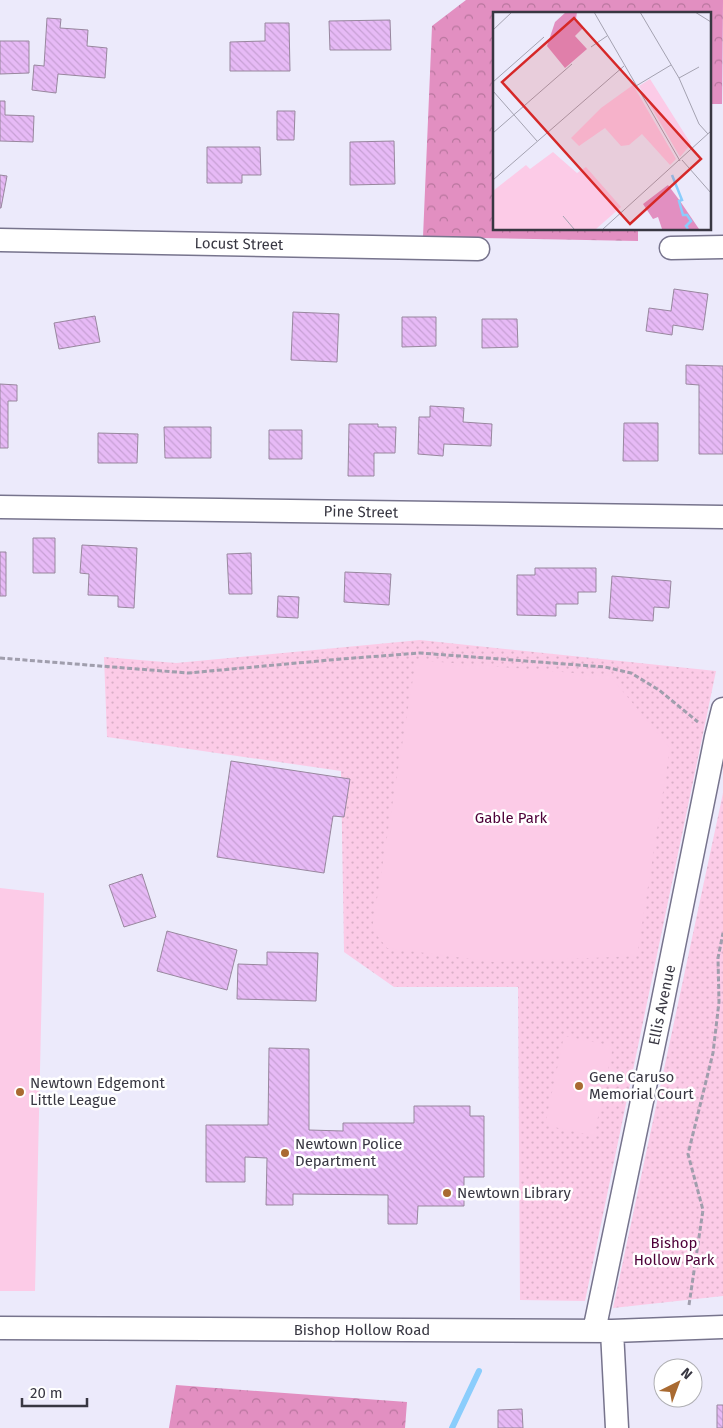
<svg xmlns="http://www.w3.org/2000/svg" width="723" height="1428" viewBox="0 0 723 1428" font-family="'Fira Sans',sans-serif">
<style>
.forest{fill:url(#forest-crowns)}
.park{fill:url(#park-dots)}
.garden{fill:#fccbe7}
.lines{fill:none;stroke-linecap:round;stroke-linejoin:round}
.stream{stroke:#8acdfc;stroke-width:6}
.building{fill:url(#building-back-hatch);stroke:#98879e}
.minor-casing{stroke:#77748d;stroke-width:25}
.path{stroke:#a09ead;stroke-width:3;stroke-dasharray:5 2.5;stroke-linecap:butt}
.minor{stroke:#fff;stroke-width:22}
.poi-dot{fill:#a96a31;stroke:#fff;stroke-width:2}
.labels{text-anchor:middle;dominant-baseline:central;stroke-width:5;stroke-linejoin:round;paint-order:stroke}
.street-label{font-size:15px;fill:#383742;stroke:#fff}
.park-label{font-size:15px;fill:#4d0138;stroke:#fff}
.poi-label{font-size:15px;fill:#383742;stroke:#fff;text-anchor:start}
.inset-river{fill:none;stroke:#8acdfc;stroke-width:2.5}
.inset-road{fill:none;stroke:#a4a2b1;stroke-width:1}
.view{fill:#d62828;fill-opacity:0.15;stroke:#d62828;stroke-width:2.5}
.inset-edge{fill:none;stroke:#383742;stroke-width:2.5}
</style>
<defs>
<pattern id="forest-crowns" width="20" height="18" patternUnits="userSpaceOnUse" patternTransform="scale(1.25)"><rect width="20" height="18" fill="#e28fc1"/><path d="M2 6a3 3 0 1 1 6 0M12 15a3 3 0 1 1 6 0" fill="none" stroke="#b8769e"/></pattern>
<pattern id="park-dots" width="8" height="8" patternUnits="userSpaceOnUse" patternTransform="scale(1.25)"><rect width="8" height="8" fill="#fccbe7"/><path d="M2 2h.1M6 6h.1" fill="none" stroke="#d9afc7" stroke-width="1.8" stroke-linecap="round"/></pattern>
<pattern id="building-back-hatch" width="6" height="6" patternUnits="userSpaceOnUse" patternTransform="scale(1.25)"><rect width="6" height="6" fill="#e7baf6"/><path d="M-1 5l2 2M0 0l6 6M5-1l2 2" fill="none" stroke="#c7a0d4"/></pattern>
</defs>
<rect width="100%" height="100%" fill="#eceafb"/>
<path class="forest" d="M466,0H723L722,104H709V14H494V229H638V241L423,237L432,26Z
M176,1385L407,1402L405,1428H169Z"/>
<path class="park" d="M420,640L716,671L585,1301L520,1300L518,987H394L344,952L341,771L107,737L104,657L176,663Z
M723,793V1296L613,1308Z"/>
<path class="garden" d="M416,660L610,676L670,748L637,956L494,962L387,948L372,929Z
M0,888L44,893L35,1291H0Z
M564,1036L613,1046L594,1136L545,1125Z"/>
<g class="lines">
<path class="stream" d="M452,1428L479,1371"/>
</g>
<path class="building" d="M47,18L61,19L60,28L88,30L87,46L107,48L105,78L58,74L56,93L32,90L34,65L44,66Z
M390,20L391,50H330L329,21Z
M265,23H289L290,71H230V42L265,41Z
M0,41H29V73L0,74Z
M0,101H5V115L34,116L33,142L0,141Z
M277,111H295L294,140H277Z
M394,141L395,184L350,185V142Z
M207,147H260L261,175H242V183H207Z
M0,175L7,176L1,208H0Z
M674,289L708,294L703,330L673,325L672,335L646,331L649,308L671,311Z
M293,312L339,314L337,362L291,360Z
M95,316L100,342L59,349L54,323Z
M402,317H436V346L402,347Z
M482,319H517L518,347L482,348Z
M686,365L723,366V454H699V385L686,384Z
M0,384L17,385V401H8V448H0Z
M430,406L464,408L463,422L492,424L491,446L444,444L443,456L418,454L419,417H430Z
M624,423H658V461H623Z
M349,424H378V427H396L395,453H374V476H348Z
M164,427H211V458H165Z
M269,430H302V459H269Z
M98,433L138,434L137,463H98Z
M33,538H55V573H33Z
M82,545L137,548L134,608L118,607V596L88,595L89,574L80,573Z
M0,552H6V596H0Z
M251,553L252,594H229L227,554Z
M535,568H596V592H578V604H556V616L517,615V575H535Z
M345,572L391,574L389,605L344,602Z
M612,576L671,581L669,608L654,607L653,621L609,618Z
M278,596L299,597L298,618L277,617Z
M231,761L350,779L344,817L333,816L324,873L217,857Z
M142,874L156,917L124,927L109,885Z
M167,931L237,950L227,990L157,971Z
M267,952L318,953L316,1001L237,999L238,964L267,965Z
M269,1048L309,1049V1130L343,1131V1123H414V1106H470V1116H484V1177H464V1206H418L417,1224H388V1195L293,1194V1205H266L267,1158L245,1157V1182H206V1125H268Z
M717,1405H723V1428H717Z
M522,1409L523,1428H498V1410Z"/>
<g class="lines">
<g class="minor-casing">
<path id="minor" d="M0,240L478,249
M671,248L723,247
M0,507L723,517
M0,1328L612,1331L723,1327
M594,1331L661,1010L716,737L723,709
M612,1331L617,1428"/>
</g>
<path class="path" d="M0,658L188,673L341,659L420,653L605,667L631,673L659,690L698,722
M689,1305L703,1210L688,1154L713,1053L719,1002L718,958L723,933"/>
<use href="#minor" class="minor"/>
</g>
<g class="poi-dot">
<circle cx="579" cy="1086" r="5"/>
<circle cx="20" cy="1092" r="5"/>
<circle cx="285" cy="1153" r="5"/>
<circle cx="447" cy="1193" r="5"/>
</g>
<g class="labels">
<g class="street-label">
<text transform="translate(239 244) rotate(1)">Locust Street</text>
<text transform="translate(361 512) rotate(1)">Pine Street</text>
<text transform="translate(662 1005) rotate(-78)">Ellis Avenue</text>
<text x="362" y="1330">Bishop Hollow Road</text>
</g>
<g class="park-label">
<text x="511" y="818">Gable Park</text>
<text x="674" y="1243">Bishop<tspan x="674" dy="17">Hollow Park</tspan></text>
</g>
<g class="poi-label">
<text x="589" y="1077">Gene Caruso<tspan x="589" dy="17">Memorial Court</tspan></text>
<text x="30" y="1083">Newtown Edgemont<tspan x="30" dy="17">Little League</tspan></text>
<text x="295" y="1144">Newtown Police<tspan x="295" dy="17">Department</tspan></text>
<text x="457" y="1193">Newtown Library</text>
</g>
</g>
<g transform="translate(493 12)">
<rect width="218" height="218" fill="#eceafb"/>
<path d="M73,0H84L83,7L90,16L82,24L94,37L72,56L54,34L62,10ZM175,173L187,189L206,217H169L165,205L160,207L150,192Z" fill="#e28fc1"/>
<path d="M157,67L198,132L187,145L146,74ZM140,73L183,147L177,153L149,122L136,133L128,134L112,116L86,134L78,126L108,96Z" fill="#fccbe7"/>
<path d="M130,83L142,85L158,108L132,130L109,98ZM60,140L84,161L93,155L128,195L103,217H0V179L33,153L37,157Z" fill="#fccbe7"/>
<path class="inset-river" d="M179,163L189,188L186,189L190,203H194L198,209L193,214L195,217"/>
<path class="inset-road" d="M101,0L187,149M147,0L186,66L206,112L215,122M202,0L218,10M0,18L19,0M98,35L114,24M186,66L206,55M0,70L51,25M143,74L178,53M0,79L44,129M0,121L79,52M189,148L218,181M0,168L131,54M70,204L81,217M110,217L218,119"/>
<path class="view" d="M81,6L208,147L137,212L9,70Z"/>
<rect width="218" height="218" class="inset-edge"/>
</g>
<g transform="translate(678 1383) rotate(42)"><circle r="24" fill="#ffffff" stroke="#afafb3"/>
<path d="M0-4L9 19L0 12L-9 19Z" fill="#a96a31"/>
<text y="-8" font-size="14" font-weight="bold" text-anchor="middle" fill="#383742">N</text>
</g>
<path d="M22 1398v8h65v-8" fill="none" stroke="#383742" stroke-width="2.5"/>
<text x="30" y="1398" font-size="15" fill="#383742" stroke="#ffffff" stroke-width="4" paint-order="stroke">20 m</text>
</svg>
